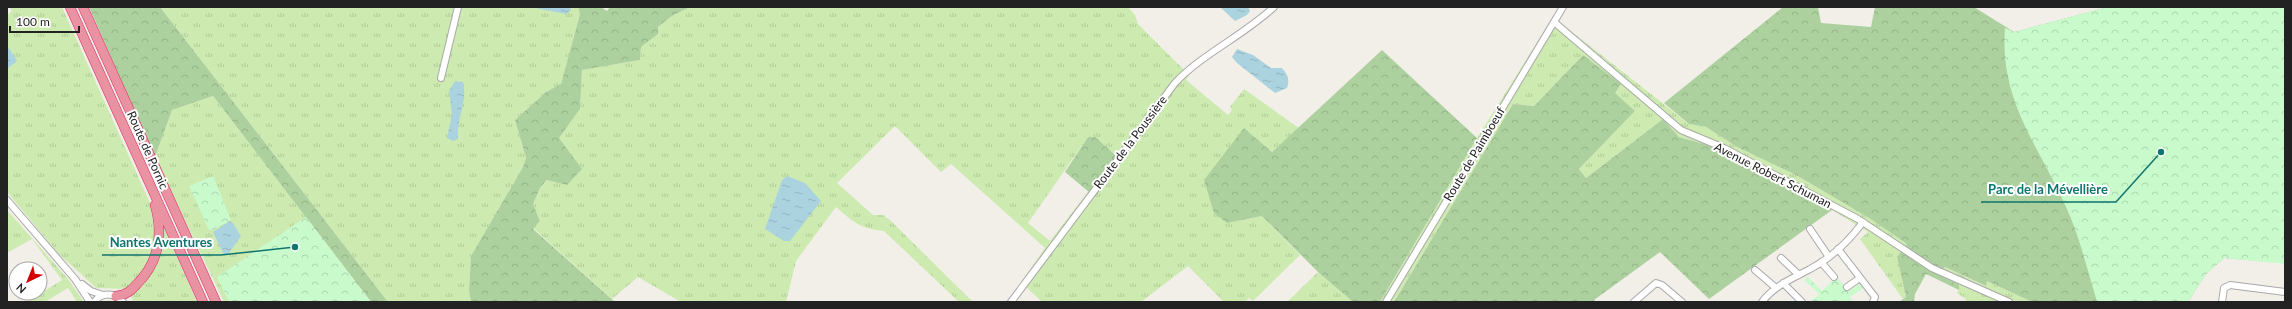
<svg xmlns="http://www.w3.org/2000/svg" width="2292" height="309" viewBox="0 0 2292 309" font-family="Lato,sans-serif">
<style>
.grass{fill:url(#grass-tufts);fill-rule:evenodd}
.forest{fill:url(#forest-crowns)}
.park{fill:url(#park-crowns)}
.water{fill:url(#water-ripples)}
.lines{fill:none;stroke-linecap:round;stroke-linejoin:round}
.minor-casing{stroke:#a9a9a9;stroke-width:8}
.highway-casing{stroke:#dc2a67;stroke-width:10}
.minor{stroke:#fff;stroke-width:6}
.highway{stroke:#e892a2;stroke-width:9}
.labels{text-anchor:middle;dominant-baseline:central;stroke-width:4;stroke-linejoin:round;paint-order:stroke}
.street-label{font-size:12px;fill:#222;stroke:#fff}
.leader{fill:none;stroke:#0f766e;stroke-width:1.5}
.callout-dot{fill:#0f766e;stroke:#fff;stroke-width:1.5}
.callout-label{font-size:13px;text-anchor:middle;font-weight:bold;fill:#0f766e;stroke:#fff;stroke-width:4;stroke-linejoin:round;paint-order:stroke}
</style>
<defs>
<pattern id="grass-tufts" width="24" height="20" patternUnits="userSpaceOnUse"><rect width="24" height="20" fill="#cdebb0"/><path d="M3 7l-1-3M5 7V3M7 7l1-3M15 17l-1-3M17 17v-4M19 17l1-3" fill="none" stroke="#b0c997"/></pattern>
<pattern id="forest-crowns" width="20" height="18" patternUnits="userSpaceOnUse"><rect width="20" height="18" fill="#add19e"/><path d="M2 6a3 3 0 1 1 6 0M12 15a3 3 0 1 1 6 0" fill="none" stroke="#95b388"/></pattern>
<pattern id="park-crowns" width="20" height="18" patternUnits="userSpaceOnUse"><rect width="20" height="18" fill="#c8facc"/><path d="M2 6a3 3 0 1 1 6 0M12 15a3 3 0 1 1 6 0" fill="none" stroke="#acd6af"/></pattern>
<pattern id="water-ripples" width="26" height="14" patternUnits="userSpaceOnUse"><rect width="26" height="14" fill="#aad3df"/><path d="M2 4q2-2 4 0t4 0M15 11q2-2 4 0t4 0" fill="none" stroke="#92b5bf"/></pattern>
</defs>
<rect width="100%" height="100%" fill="#f2efe9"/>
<path class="grass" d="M9,7H62L151,205L155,239H163L164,227L197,302H134L126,289L96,288L59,254L7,192V15L12,11Z
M160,7H578L580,14L561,85L546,92L515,120L526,158L523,167L471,256L469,291L471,302H388Z
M690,7H1128L1135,15L1138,24L1189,75L1186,80L1228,115L1232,110L1230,107L1244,89L1299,128L1272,152L1244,128L1227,223L1262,216L1300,255L1253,301L1249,298L1245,302H1224L1188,266L1141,302H1042L1021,282L1045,248L951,164L941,172L895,126L837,183L873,215H883L890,220L973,302H959L884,231C861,229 853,222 836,207L796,261L786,302H681L638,277L612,299L533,228L540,221L533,204L540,188L548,180L559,138L580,109L582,70L640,60L641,47L658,34V27L672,16ZM1088,137L1122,161L1095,197L1088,192L1050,241L1028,223Z
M1553,17L1689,124L1706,127L1737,147L1796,175L1869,218L1907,244L1897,257L1906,297L1903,299L1860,239L1868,232L1832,210L1715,147L1679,137L1663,119L1586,178L1579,169L1635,111L1614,93L1620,84L1583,55L1534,106L1513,104L1394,302H1380L1477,138Z
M213,96L306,217L317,302H224L155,157L172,110Z
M7,210L68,279L84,302H77L68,288L45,302H27L62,280L32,239L7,253Z
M1945,267L1985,286L1987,281L2032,302H1965L1966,299L1957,293L1959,290L1937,274Z
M1318,272L1353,302H1287Z"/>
<path class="forest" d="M89,7H160L388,302H371L213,96L172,110L155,157Z
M578,7H601L607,11L610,7H690L672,16L658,27V34L641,47L640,60L582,70L580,109L559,138L582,169L567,185L547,180L540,188L533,204L540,221L533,229L615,302H471L469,291L471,256L523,167L526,158L515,120L546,92L561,84L580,14Z
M1783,7H1818L1821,23L1871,27L1875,7H1974L2014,32L2108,7H2285L2282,263L2224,258L2206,274L2188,302H2032L1987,281L1986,286L1945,267L1937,274L1959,285V290L1926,274L1915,294L1914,302H1899L1906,297L1897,257L1907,244L1869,218L1796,175L1737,147L1706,127L1689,124L1664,103Z
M1382,50L1477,138L1380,302H1353L1318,272L1262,216L1227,223L1214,213L1204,180L1244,128L1272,152Z
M1583,55L1621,84L1615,93L1635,111L1579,169L1586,178L1663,119L1679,137L1715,147L1832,210L1709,299L1660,252L1594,300L1595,302H1394L1513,104L1534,106Z
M1088,137H1095L1122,161L1095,197L1065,172Z"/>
<path class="park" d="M2108,7H2285V264L2224,258L2206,274L2188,302H2097C2089,275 2082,247 2072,221C2045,152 1999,107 2005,28L2014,32Z
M213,176L231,220L215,229L209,230L189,186Z
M306,217L371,302H229L217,277Z
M1808,277L1822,291L1836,277L1849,291L1862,283L1865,287L1850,297L1853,302H1811L1819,294L1804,280Z"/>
<path class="water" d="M530,7H570L571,10L566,14Z
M1220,7H1248L1250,11L1247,15L1235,21Z
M9,48L17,61L8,68L7,49Z
M1237,49L1253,55L1271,68H1282C1288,75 1290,79 1287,88L1275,93L1237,63L1232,57Z
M455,81L463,82C468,101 456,119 458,139L453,141L447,138L452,114L449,91Z
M787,176L805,183L821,201L790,241H784L765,229L782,180Z
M230,221L233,223L241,236L229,253L224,255L213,232Z"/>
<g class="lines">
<g class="minor-casing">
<path id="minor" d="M1554,22L1681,130L1724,148L1858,219L1932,268L2009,302
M441,78L458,7
M7,200L75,279L90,302
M1810,229L1829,257
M1838,249L1875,297L1873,302
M1781,258L1799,275
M1821,262L1834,277
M1755,270L1776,288
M1783,283L1802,302
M82,284L91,291L103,295
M1847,287L1860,278
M94,302C102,292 114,292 123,302
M1011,302L1175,83C1202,54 1243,36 1274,7
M1386,302L1563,7
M1634,302L1656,283L1662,285L1682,302
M1762,302C1775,285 1792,279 1810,269C1831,258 1849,241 1863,222
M2222,302L2224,288L2230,285L2285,292"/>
</g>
<g class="highway-casing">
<path id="highway" d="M70,7L203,302
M83,7L216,302
M116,296C126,295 131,291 137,284C159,262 163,234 155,205"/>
</g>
<use href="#minor" class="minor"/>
<use href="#highway" class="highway"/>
</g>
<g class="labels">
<g class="street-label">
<text transform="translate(1130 142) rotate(-53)">Route de la Poussière</text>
<text transform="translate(148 150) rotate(66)">Route de Pornic</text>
<text transform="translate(1474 154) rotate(-59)">Route de Paimboeuf</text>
<text transform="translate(1773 175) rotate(27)">Avenue Robert Schuman</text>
</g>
</g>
<path class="leader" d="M2161 152L2116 202H1981M295 247L221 255H102"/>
<g class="callout-dot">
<circle cx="2161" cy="152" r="4"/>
<circle cx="295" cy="247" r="4"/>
</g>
<g class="callout-label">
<text x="2048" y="194">Parc de la Mévellière</text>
<text x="161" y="247">Nantes Aventures</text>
</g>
<rect width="2292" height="309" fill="none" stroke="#222222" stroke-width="16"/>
<g transform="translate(28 281) rotate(223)"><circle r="19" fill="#ffffff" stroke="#a7a7a7"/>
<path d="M0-3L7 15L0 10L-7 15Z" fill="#d40000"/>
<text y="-6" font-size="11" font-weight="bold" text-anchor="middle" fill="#222222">N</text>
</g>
<path d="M10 26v6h69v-6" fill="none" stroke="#222222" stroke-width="2"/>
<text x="16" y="26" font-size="12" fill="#222222" stroke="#ffffff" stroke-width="3" paint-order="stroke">100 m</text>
</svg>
